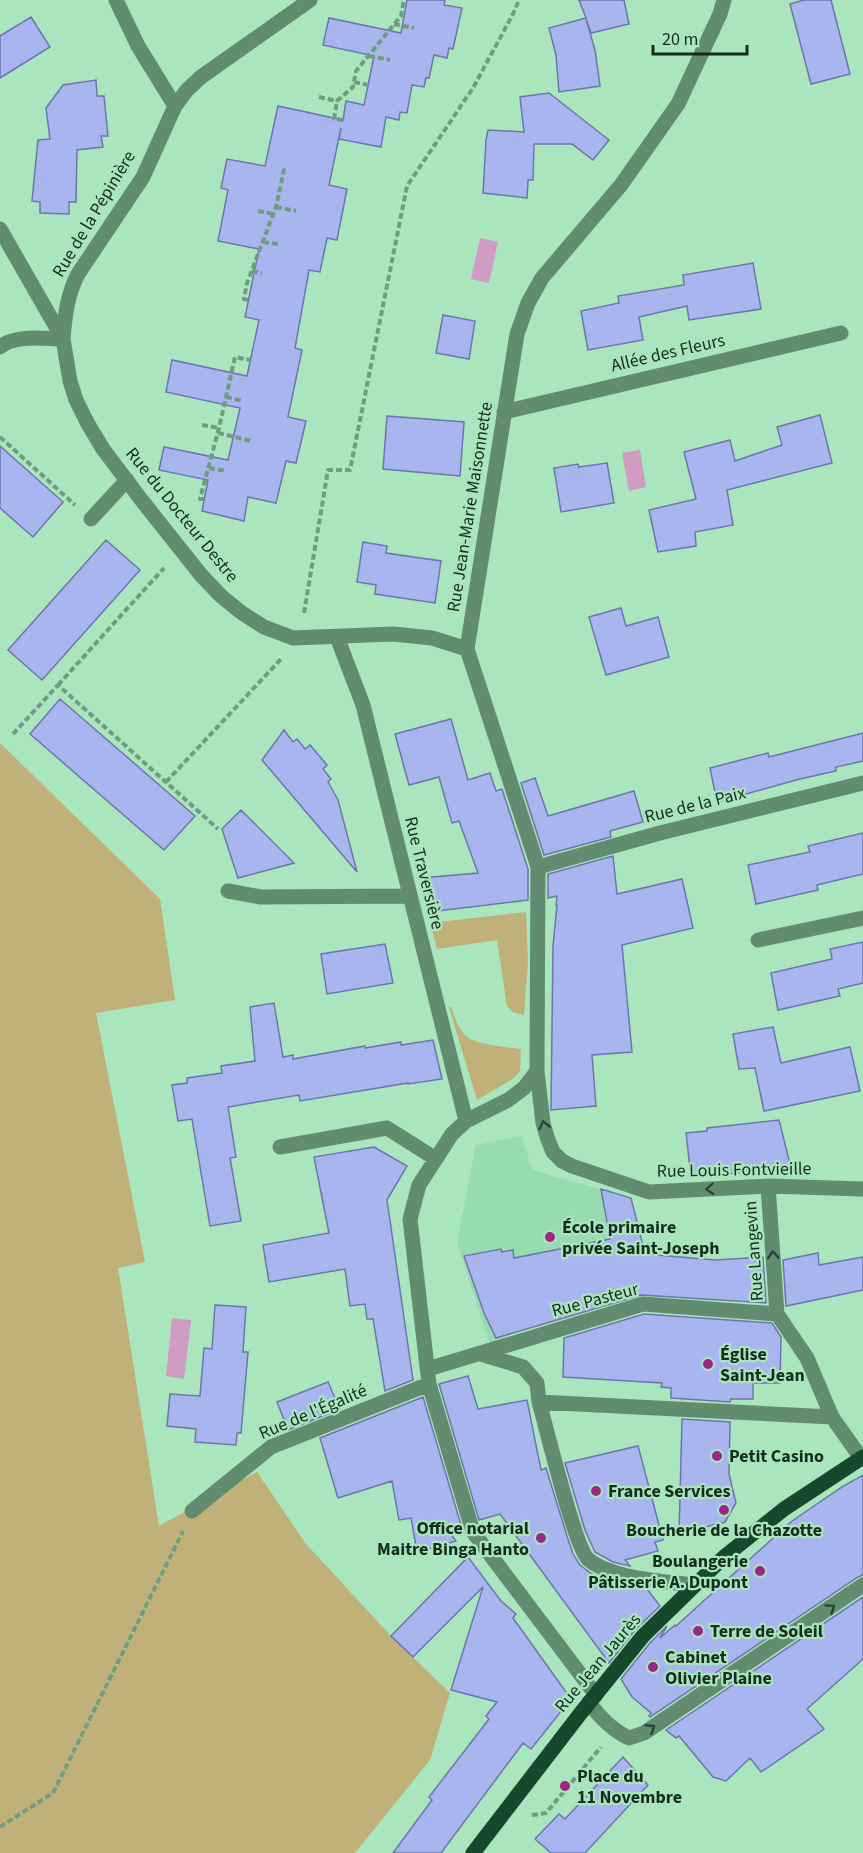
<svg xmlns="http://www.w3.org/2000/svg" width="863" height="1853" viewBox="0 0 863 1853" font-family="'Source Sans 3',sans-serif">
<style>
.built{fill:#97dcb0}
.green{fill:#c0b178}
.water{fill:#d19cc4}
.building{fill:#a9b5ee;stroke:#6d76ac;stroke-width:1.5}
.lines{fill:none;stroke-linecap:round;stroke-linejoin:round}
.path{stroke:#6f9d7f;stroke-width:4;stroke-dasharray:6 3;stroke-linecap:butt}
.minor{stroke:#618c70;stroke-width:15}
.major{stroke:#16482d;stroke-width:15}
.oneway{stroke:#284532}
.poi-dot{fill:#982785;stroke:#a9e5bd;stroke-width:2}
.labels{text-anchor:middle;dominant-baseline:central;stroke-width:4.5;stroke-linejoin:round;paint-order:stroke}
.street-label{font-size:18px;fill:#152d1e;stroke:#a9e5bd}
.poi-label{font-size:18px;font-weight:bold;fill:#152d1e;stroke:#a9e5bd;text-anchor:start}
</style>
<rect width="100%" height="100%" fill="#a9e5bd"/>
<path class="built" d="M522,1136L532,1170L631,1198L640,1233L651,1294L635,1293L489,1342L457,1242L476,1145Z"/>
<path class="green" d="M0,743L160,899L175,1000L96,1013L145,1262L118,1268L159,1526L257,1472L306,1544L391,1636L450,1693L430,1760L355,1853H0Z
M526,912L528,962L524,1015L513,1012L507,1006L497,940L437,949L430,923Z
M449,1007H451C455,1017 458,1029 466,1036C476,1045 507,1047 521,1049L520,1071L514,1078L477,1100Z"/>
<path class="water" d="M480,238L498,242L489,283L471,279Z
M640,450L646,487L629,491L622,453Z
M172,1318L191,1320L184,1379L166,1376Z"/>
<path class="building" d="M407,0H445L444,5L462,8L453,49L449,48L447,58L434,55L429,78H426L424,87L412,85L407,113L400,112L399,120L386,117L381,147L339,139L341,128L329,185L347,189L337,240L327,238L320,272L309,270L295,348L302,350L288,417L306,421L296,463L286,461L276,503L248,497L244,521L202,511L208,480L159,470L164,447L228,460L240,408L166,392L172,360L247,376L259,320L245,317L259,249L218,241L228,190L221,188L227,159L265,166L278,106L343,120L346,101L364,105L374,56L323,45L329,18L401,33Z
M579,0H624L629,24L591,33L586,19L595,50L600,86L559,92L556,55L549,28L586,18Z
M804,0H831L850,74L811,84L790,4Z
M31,17L50,47L0,78V36Z
M96,80L97,96H104L108,136H101L103,147L77,150L76,202H69V214L40,213V202L32,201L38,140L50,139L46,108L63,85Z
M549,93L609,140L593,160L572,144H534L533,180H528L527,198L483,193L486,140L488,130L524,132L520,97Z
M753,263L761,309L689,320L687,306L639,317L643,340L588,350L581,311L619,303L618,296L684,285L683,275Z
M443,315L475,321L469,359L436,353Z
M820,415L832,463L727,490L733,525L695,532L696,546L658,552L649,510L696,499L684,452L730,440L735,461L782,445L777,427Z
M387,416L464,422L460,476L383,469Z
M0,446L63,502L33,537L0,508Z
M607,463L614,503L561,512L554,468L578,464L579,467Z
M106,540L140,570L42,680L8,650Z
M363,542L387,546L386,553L441,561L435,603L375,594L376,585L357,582Z
M621,608L626,626L658,617L669,657L606,675L589,617Z
M60,699L195,816L164,850L30,734Z
M451,719L468,780L490,773L496,791L502,789L528,869V900L429,912L421,878L478,873L459,821L452,823L439,777L409,785L395,734Z
M284,730L293,742L297,739L305,749L310,745L327,765L323,769L331,779L328,782L338,800L357,872L262,760Z
M863,733V761L836,767V771L800,779L717,802L710,768L768,753L769,757Z
M535,778L548,816L634,791L643,822L610,831L611,837L544,855L521,783Z
M241,810L294,863L238,878L222,829Z
M863,833V874L817,885L818,890L756,904L748,865L810,852L808,846Z
M613,856L617,894L682,879L693,928L622,945L632,1052L592,1055L596,1106L551,1110L553,946L557,905H556L557,896L548,898V874Z
M863,942V983L838,989L840,996L778,1010L771,973L832,959L830,949Z
M385,944L393,983L327,994L321,954Z
M274,1003L283,1057L293,1055V1059L365,1046V1048L401,1042V1045L433,1040L442,1079L408,1084V1083L300,1101L299,1095L228,1107L236,1157L230,1158L241,1221L210,1226L192,1119L178,1121L172,1085L187,1083V1078L222,1073L221,1066L255,1061L250,1007Z
M773,1027L781,1063L850,1047L860,1091L764,1111L755,1068L739,1069L733,1034Z
M779,1120L791,1168L691,1177L686,1133L707,1131V1128Z
M374,1147L407,1166L387,1200L413,1380L385,1391L373,1319H367L365,1304L350,1306L345,1269L269,1282L263,1245L329,1233L314,1157Z
M601,1189L631,1198L645,1254L716,1260L763,1257L766,1303L641,1295L496,1338L484,1313L464,1256L501,1249L502,1252L513,1250L514,1258L610,1239Z
M818,1253L819,1265L863,1257V1290L786,1306L783,1260Z
M215,1305L246,1307L243,1352H248L241,1433H237L236,1445L195,1442L196,1429L167,1426L170,1394L200,1396L204,1348L212,1349Z
M644,1314L772,1323L781,1337L780,1383H753V1399H731L730,1402L671,1398V1388L661,1387L662,1383L563,1377L564,1338Z
M468,1376L478,1409L527,1400L541,1470L546,1468L567,1536L573,1554L580,1565L592,1574L606,1580L647,1589L660,1606L635,1630L609,1663L500,1514L479,1520L439,1384Z
M328,1382L340,1409L288,1430L277,1402Z
M423,1397L461,1525L446,1528L456,1541L417,1552L411,1518L399,1520L392,1481L338,1498L320,1438Z
M682,1419L730,1422L729,1474L736,1503L725,1522L679,1534Z
M638,1446L663,1540L655,1542L658,1551L625,1560L630,1566L613,1562L595,1552L585,1530L565,1463Z
M863,1475V1575L858,1577L650,1717L649,1716L651,1713L632,1697L621,1679L650,1643L667,1626L660,1638L675,1625L676,1626L792,1521L842,1487Z
M468,1557L501,1601L516,1614L513,1618L571,1699L531,1749L523,1743L441,1853H393L432,1800L429,1797L489,1719L486,1716L497,1702L451,1690L483,1587L413,1657L391,1636Z
M863,1597V1659L807,1709L824,1729L761,1772L750,1758L726,1781L713,1777L679,1736L676,1738L666,1730Z
M623,1757L648,1785L585,1853H551L535,1839L559,1814L565,1819Z"/>
<g class="lines">
<path class="path" d="M394,24L414,28
M369,56L390,60
M354,82L368,85
M319,97L337,101
M343,120L334,119L337,101L353,87L356,71L401,16L404,0
M276,207L296,211
M258,211L273,214
M263,242L278,244
M252,271L262,273
M248,300L244,299L247,283L276,207L284,170L287,171
M226,397L243,401
M202,425L219,428
M218,433L252,441
M0,437L75,505
M209,468L226,471
M204,499H200L219,428L235,357L250,360
M304,613L328,470H350L407,186L473,88L513,14L519,0
M58,685L164,568
M13,734L58,685L218,829
M166,782L282,658
M532,1815L546,1813L601,1747
M0,1827L53,1793L183,1531"/>
<path class="minor" d="M116,0L138,46L175,106
M724,0L720,14L678,104L621,185L542,278L528,303L517,334L467,649L538,867L537,1071L543,1123L547,1137L553,1152L562,1161L572,1166L649,1192L768,1186L863,1189
M0,229L63,339L70,381L76,400L88,424L103,449L143,502L201,575L221,596L242,613L264,627L293,638L393,634L432,638L467,649
M0,347C16,334 44,339 63,339C65,316 67,295 78,274L143,177L175,106L187,90L201,77L310,0
M504,412L841,333
M91,519L127,480
M337,637L363,705L466,1121
M538,867L660,833L863,783
M228,891L261,897L409,896
M758,940L863,918
M537,1071L524,1088L508,1100L466,1121L452,1134L419,1185L410,1219L429,1384L473,1532L596,1695
M280,1147L387,1128L436,1159
M768,1186L777,1314L807,1358L832,1417
M481,1354L523,1367L537,1383L539,1402L832,1417L861,1458
M428,1369L643,1304L777,1314
M539,1402C546,1426 575,1548 588,1559C611,1579 663,1581 693,1585
M192,1511L271,1447L429,1384
M589,1702C600,1718 612,1730 629,1738L644,1733L863,1585"/>
<path class="major" d="M473,1853L580,1714L643,1636L724,1557L784,1509L863,1457"/>
</g>
<defs><path id="oneway-chevron" d="M-2-3.5L2.5 0L-2 3.5" fill="none" stroke-width="1.6" stroke-linecap="round" stroke-linejoin="round" transform="scale(1.5)"/></defs>
<g class="oneway">
<use href="#oneway-chevron" transform="translate(544 1125) rotate(-103)"/>
<use href="#oneway-chevron" transform="translate(710 1189) rotate(177)"/>
<use href="#oneway-chevron" transform="translate(773 1255) rotate(-94)"/>
<use href="#oneway-chevron" transform="translate(831 1608) rotate(-34)"/>
<use href="#oneway-chevron" transform="translate(651 1728) rotate(-33)"/>
</g>
<g class="poi-dot">
<circle cx="550" cy="1237" r="6"/>
<circle cx="708" cy="1364" r="6"/>
<circle cx="717" cy="1456" r="6"/>
<circle cx="596" cy="1491" r="6"/>
<circle cx="724" cy="1510" r="6"/>
<circle cx="541" cy="1538" r="6"/>
<circle cx="760" cy="1571" r="6"/>
<circle cx="698" cy="1631" r="6"/>
<circle cx="653" cy="1667" r="6"/>
<circle cx="565" cy="1786" r="6"/>
</g>
<g class="labels">
<g class="street-label">
<text transform="translate(94 214) rotate(-59)">Rue de la Pépinière</text>
<text transform="translate(668 353) rotate(-13)">Allée des Fleurs</text>
<text transform="translate(470 507) rotate(-81)">Rue Jean-Marie Maisonnette</text>
<text transform="translate(182 515) rotate(51)">Rue du Docteur Destre</text>
<text transform="translate(695 805) rotate(-14)">Rue de la Paix</text>
<text transform="translate(424 873) rotate(76)">Rue Traversière</text>
<text transform="translate(734 1170) rotate(-1)">Rue Louis Fontvieille</text>
<text transform="translate(754 1251) rotate(-94)">Rue Langevin</text>
<text transform="translate(595 1300) rotate(-15)">Rue Pasteur</text>
<text transform="translate(313 1412) rotate(-23)">Rue de l'Égalité</text>
<text transform="translate(598 1663) rotate(-50)">Rue Jean Jaurès</text>
</g>
<g class="poi-label">
<text x="562" y="1227">École primaire<tspan x="562" dy="21">privée Saint-Joseph</tspan></text>
<text x="720" y="1354">Église<tspan x="720" dy="21">Saint-Jean</tspan></text>
<text x="729" y="1456">Petit Casino</text>
<text x="608" y="1491">France Services</text>
<text x="529" y="1528" text-anchor="end">Office notarial<tspan x="529" dy="21">Maitre Binga Hanto</tspan></text>
<text x="724" y="1530" text-anchor="middle">Boucherie de la Chazotte</text>
<text x="748" y="1561" text-anchor="end">Boulangerie<tspan x="748" dy="21">Pâtisserie A. Dupont</tspan></text>
<text x="710" y="1631">Terre de Soleil</text>
<text x="665" y="1657">Cabinet<tspan x="665" dy="21">Olivier Plaine</tspan></text>
<text x="577" y="1776">Place du<tspan x="577" dy="21">11 Novembre</tspan></text>
</g>
</g>
<path d="M653 45v9h94v-9" fill="none" stroke="#152d1e" stroke-width="3"/>
<text x="662" y="45" font-size="18" fill="#152d1e" stroke="#a9e5bd" stroke-width="4.5" paint-order="stroke">20 m</text>
</svg>
